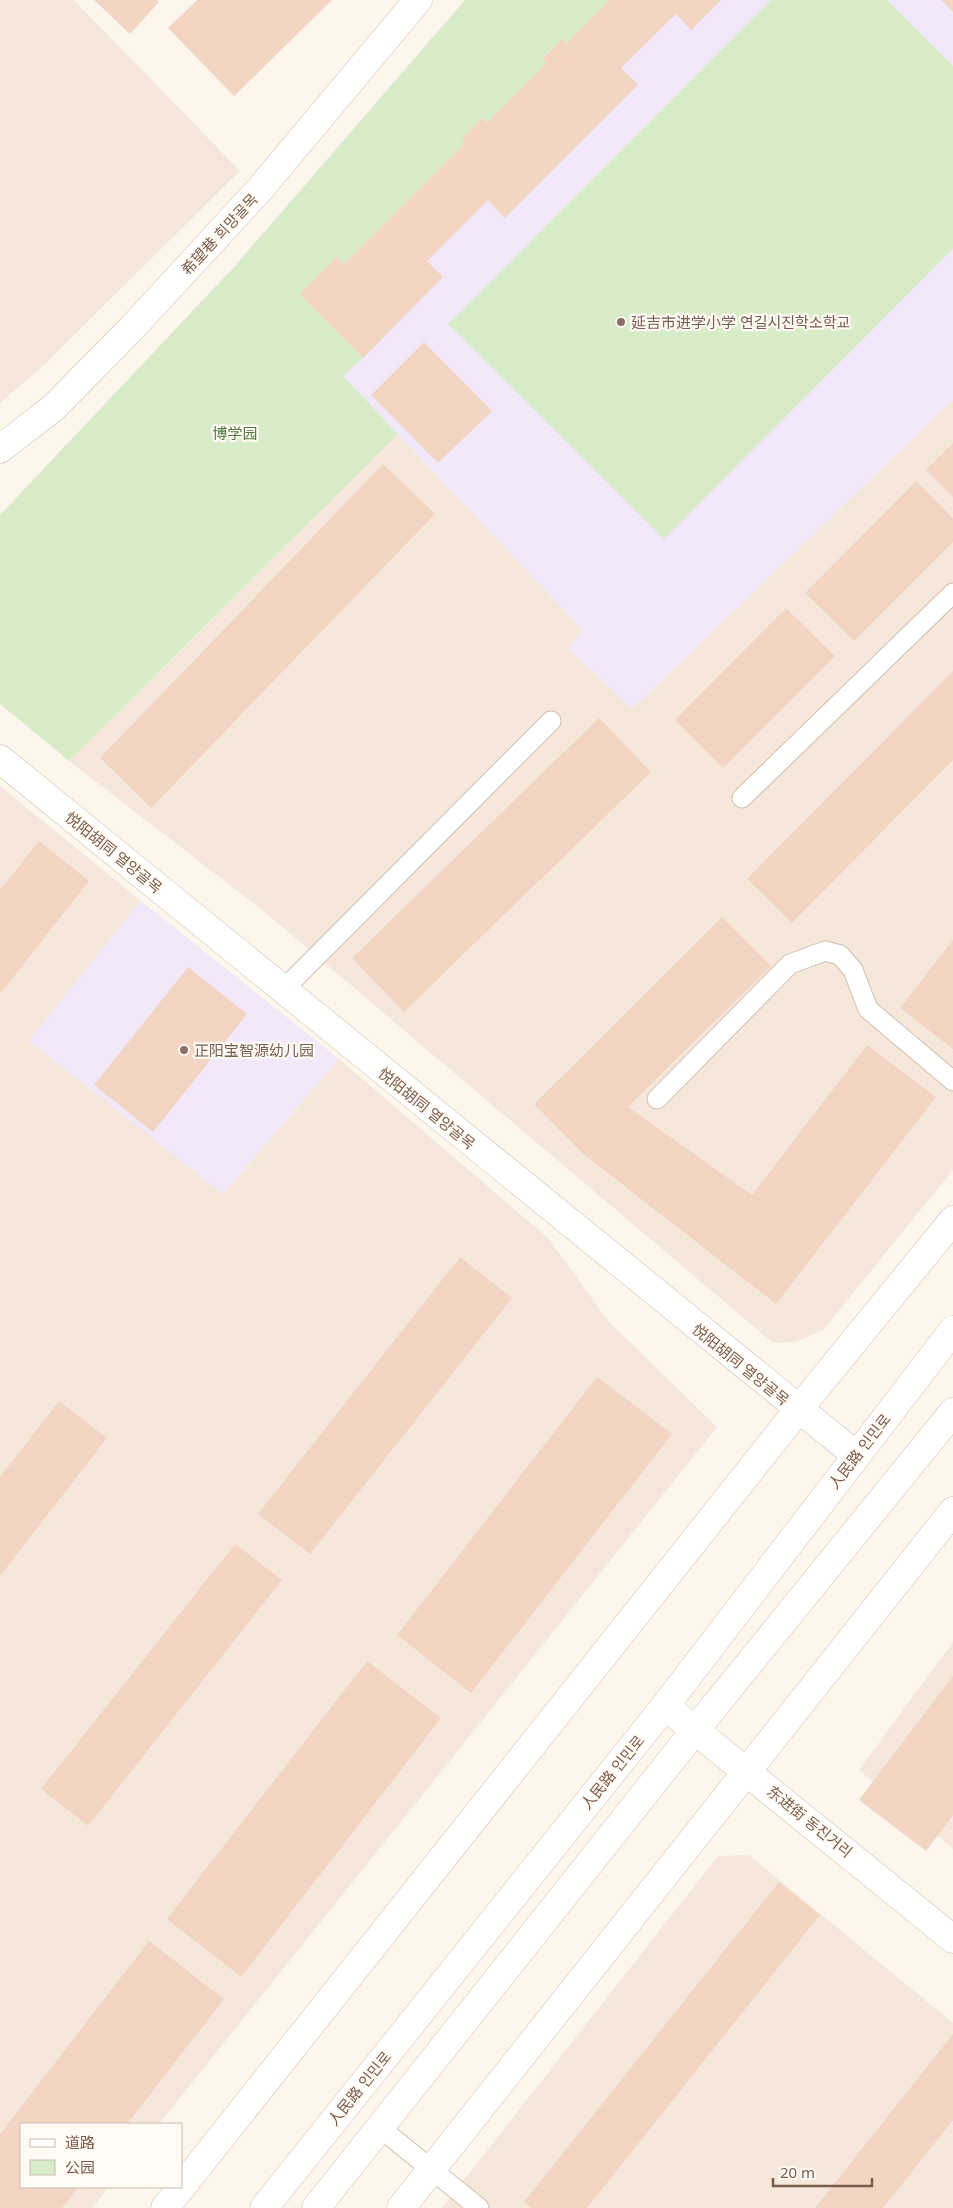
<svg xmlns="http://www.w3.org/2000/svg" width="953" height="2208" viewBox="0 0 953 2208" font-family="'Noto Sans','Noto Sans SC','Noto Sans KR',sans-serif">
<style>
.residential{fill:#f5e8da}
.education{fill:#f3e8fa}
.green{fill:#d8ecc9}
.building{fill:#f3d5c3}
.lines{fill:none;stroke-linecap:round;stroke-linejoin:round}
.service-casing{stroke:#d1beb0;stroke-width:21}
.minor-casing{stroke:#d1beb0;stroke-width:29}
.tertiary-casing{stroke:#d1beb0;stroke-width:29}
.secondary-casing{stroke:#d6c0b0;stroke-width:29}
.service{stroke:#fff;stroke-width:19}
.minor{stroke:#fff;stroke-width:28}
.tertiary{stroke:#fff;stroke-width:28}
.secondary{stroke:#fff;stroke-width:28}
.education-dot{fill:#8d6e63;stroke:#fffaf3;stroke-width:2}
.labels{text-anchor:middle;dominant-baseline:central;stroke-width:4.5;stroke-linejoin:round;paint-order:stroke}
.street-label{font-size:15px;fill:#7a5c4d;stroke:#fffaf3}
.education-label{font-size:15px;fill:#785e54;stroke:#fffaf3;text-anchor:start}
.park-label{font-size:15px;fill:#537a41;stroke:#fffaf3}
</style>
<rect width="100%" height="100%" fill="#fdf6ec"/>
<path class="residential" d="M0,0H74L240,171L45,364L0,403Z
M953,400V1170L823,1330L796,1342L773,1343L261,909L69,761L398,434L583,630L569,648L632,709Z
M0,786L141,901L30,1041L223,1194L339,1059L549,1239L609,1322L717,1427L159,2124H21V2187H109L92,2208H0Z
M953,1642V1849L859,1770Z
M749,1855L953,2023V2208H442L718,1856Z"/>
<path class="education" d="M465,0H953V400L632,709L568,648L583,630L343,376L234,267Z
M141,901L339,1059L223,1194L29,1041Z"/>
<path class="green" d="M465,0H610L566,44L562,39L542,58L547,63L487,123L482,118L461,139L465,143L344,264L337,257L300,294L363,358L343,376L398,434L69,761L0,704V515L234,267Z
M771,0H887L953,66V249L664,539L448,324Z"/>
<path class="building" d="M94,0H157L159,2L130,34Z
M197,0H332L234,96L168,28Z
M610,0H721L691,30L676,14L621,68L638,85L505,218L488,200L427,261L443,277L363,358L300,294L337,257L344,264L465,143L461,139L482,118L487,123L547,63L542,59L562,39L566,44Z
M941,0H953V12Z
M424,342L492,411L438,463L371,395Z
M953,443V497L926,470Z
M383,464L435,514L151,808L100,758Z
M916,481L953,518V542L854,641L805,593Z
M786,608L835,656L723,768L675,720Z
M953,671V760L792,923L747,879Z
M599,718L651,772L404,1012L352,958Z
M39,841L89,881L0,994V890Z
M722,917L771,966L628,1107L752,1195L867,1045L936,1097L776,1304L582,1153L534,1104Z
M953,940V1049L900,1008Z
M188,967L247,1014L153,1132L94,1085Z
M460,1257L512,1298L310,1554L258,1514Z
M597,1377L672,1434L471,1693L397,1635Z
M59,1401L107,1438L0,1576V1477Z
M235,1544L282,1580L88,1826L41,1789Z
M367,1661L441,1718L241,1977L167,1919Z
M953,1676V1815L926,1851L859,1800Z
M779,1882L820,1915L587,2208H532L524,2202Z
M149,1941L224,1999L127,2124H21V2187H78L62,2208H0V2134Z
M953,2034V2120L883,2208H815Z"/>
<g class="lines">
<g class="service-casing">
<path id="service" d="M742,798L953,593
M283,990L551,721
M657,1099L790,964L825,951L840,955L853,970L868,1009L953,1081
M379,2127L479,2208"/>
</g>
<g class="minor-casing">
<path id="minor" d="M0,449L53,408L131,329L260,189L418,0
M0,759L856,1455"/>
</g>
<g class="tertiary-casing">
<path id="tertiary" d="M665,1706L953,1939
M165,2208L798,1410L953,1220
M401,2208L953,1511"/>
</g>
<g class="secondary-casing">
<path id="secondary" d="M264,2208L665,1706L953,1330
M316,2208L696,1729L953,1412"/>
</g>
<use href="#service" class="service"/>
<use href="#minor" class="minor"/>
<use href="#tertiary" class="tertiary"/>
<use href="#secondary" class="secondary"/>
</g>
<g class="education-dot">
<circle cx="621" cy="322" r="5"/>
<circle cx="184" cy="1050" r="5"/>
</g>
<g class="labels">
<g class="street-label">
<text transform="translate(219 234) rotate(-47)">希望巷 희망골목</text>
<text transform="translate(114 852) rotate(39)">悦阳胡同 열양골목</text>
<text transform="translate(427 1108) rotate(39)">悦阳胡同 열양골목</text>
<text transform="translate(741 1364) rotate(39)">悦阳胡同 열양골목</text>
<text transform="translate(859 1451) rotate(-52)">人民路 인민로</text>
<text transform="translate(612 1772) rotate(-51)">人民路 인민로</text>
<text transform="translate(810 1821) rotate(39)">东进街 동진거리</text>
<text transform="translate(359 2088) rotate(-51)">人民路 인민로</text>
</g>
<g class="education-label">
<text x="631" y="322">延吉市进学小学 연길시진학소학교</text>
<text x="194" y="1050">正阳宝智源幼儿园</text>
</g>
<g class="park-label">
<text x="235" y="433">博学园</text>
</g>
</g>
<rect x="20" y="2123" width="162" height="65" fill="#fffaf3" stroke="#cabbb1"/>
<rect x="30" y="2139" width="25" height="8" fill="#ffffff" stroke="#cabbb1"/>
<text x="65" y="2148" font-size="15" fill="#7a5c4d">道路</text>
<rect x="30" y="2160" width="25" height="15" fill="#d8ecc9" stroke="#cabbb1"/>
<text x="65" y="2173" font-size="15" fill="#7a5c4d">公园</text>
<path d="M773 2178v8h99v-8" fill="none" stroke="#7a5c4d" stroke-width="2.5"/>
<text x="780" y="2178" font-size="15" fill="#7a5c4d" stroke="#fffaf3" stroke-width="4" paint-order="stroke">20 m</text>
</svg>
